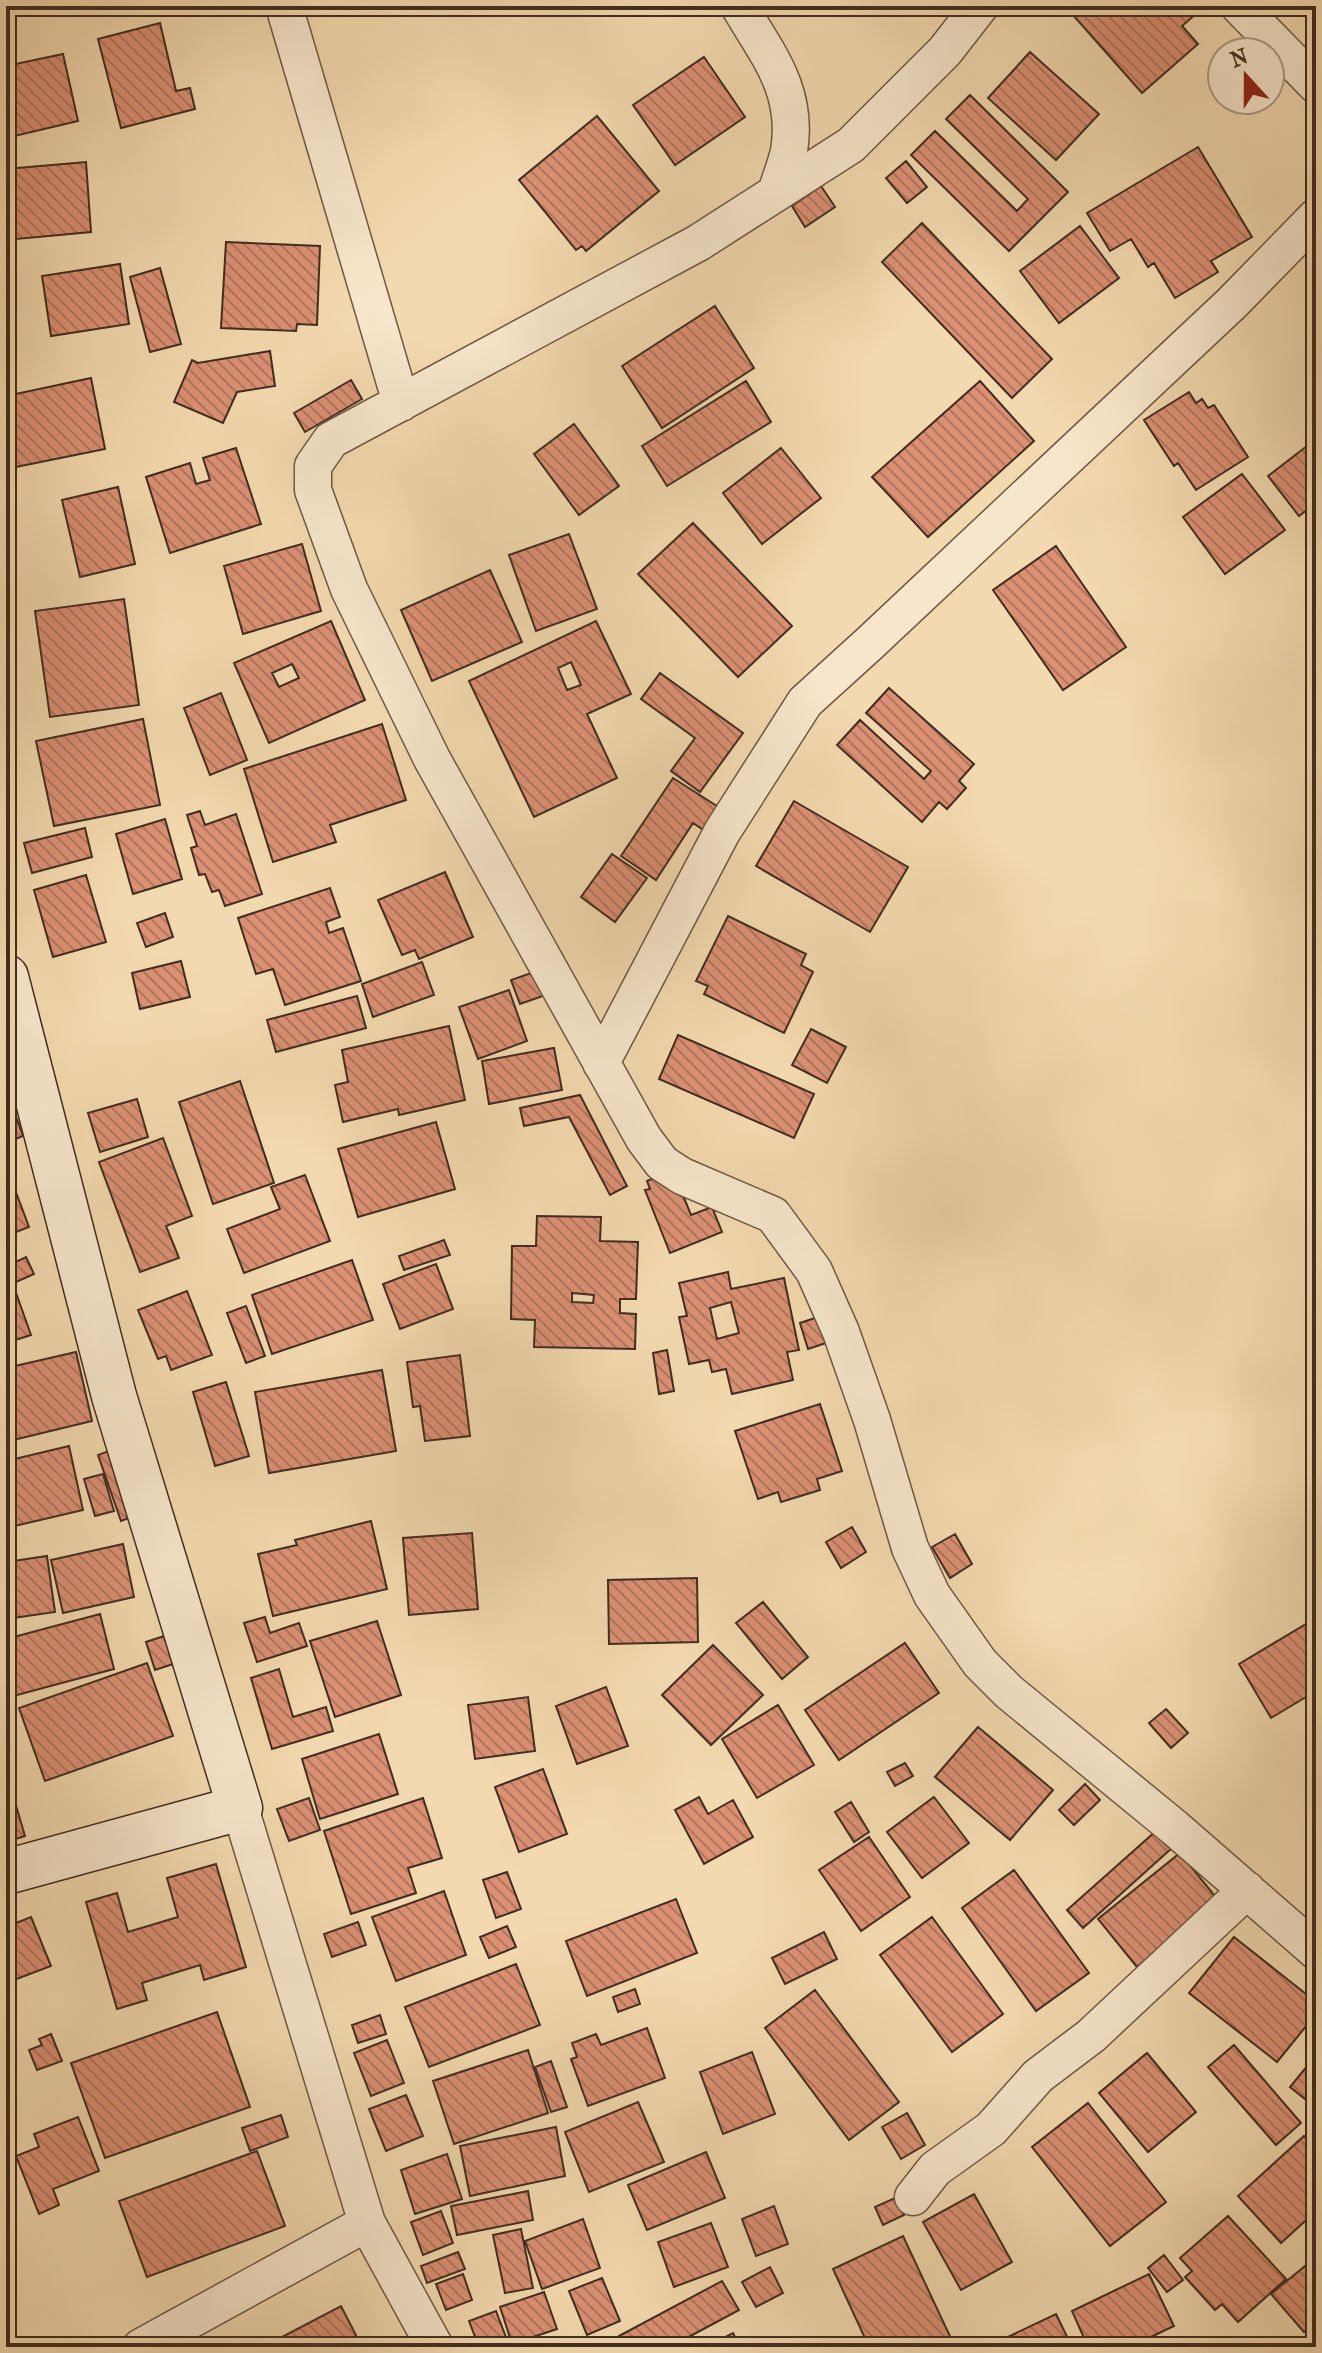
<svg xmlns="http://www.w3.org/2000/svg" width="1322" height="2353" viewBox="0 0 1322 2353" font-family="'IM FELL French Canon',serif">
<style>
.building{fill:url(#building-back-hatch);stroke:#412d20;stroke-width:2;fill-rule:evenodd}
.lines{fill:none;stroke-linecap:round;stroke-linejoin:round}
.street-casing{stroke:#6e5844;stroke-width:39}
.secondary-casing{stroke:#412d20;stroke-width:47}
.street{stroke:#f7e6cb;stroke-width:36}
.secondary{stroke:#f7e6cb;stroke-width:44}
</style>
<defs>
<pattern id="building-back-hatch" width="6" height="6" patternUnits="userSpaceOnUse" patternTransform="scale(2)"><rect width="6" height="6" fill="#db9074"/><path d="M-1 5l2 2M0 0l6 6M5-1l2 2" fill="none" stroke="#b3765f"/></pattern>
</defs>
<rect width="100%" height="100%" fill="#f3d9af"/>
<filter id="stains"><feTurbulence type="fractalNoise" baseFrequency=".0025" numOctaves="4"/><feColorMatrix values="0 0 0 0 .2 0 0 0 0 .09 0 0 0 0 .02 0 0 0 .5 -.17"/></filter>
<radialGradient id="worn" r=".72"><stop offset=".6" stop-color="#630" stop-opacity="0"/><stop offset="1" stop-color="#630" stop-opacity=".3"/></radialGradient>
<path class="building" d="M1083,6H1191L1197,13L1182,26L1198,44L1142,93L1073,15Z
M160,23L176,91L190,88L195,109L121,128L98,39Z
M1030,52L1099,114L1056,160L988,98Z
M63,54L78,121L6,138V66Z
M704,57L745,117L675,165L633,105Z
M970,95L1068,192L1009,251L911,155L935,131L1017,211L1028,199L946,119Z
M597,116L659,191L586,251L582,246L576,250L519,180Z
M1198,147L1252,237L1211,261L1218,272L1175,298L1154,263L1148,267L1131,239L1110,251L1087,213Z
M906,161L927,187L907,203L886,178Z
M86,162L91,232L6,240V169Z
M821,186L835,207L805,227L792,206Z
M922,223L1052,359L1012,398L882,262Z
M1080,226L1119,278L1059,323L1020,271Z
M226,242L320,246L317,325L297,324L296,331L221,328Z
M120,264L129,324L51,336L42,276Z
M160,268L181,344L150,352L130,277Z
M715,306L754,368L662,428L622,366Z
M270,351L275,386L237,392L223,423L174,402L192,360L198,363Z
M91,378L105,449L6,469V396Z
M351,380L362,399L305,432L294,413Z
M746,381L771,422L667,486L642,446Z
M980,381L1034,441L928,537L872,477Z
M1189,392L1196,403L1202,399L1208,408L1214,405L1248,457L1196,490L1178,463L1174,466L1144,420Z
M574,424L619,486L579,515L534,454Z
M1316,439V503L1299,516L1268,476Z
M236,448L261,524L170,553L146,477L190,463L196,484L210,480L203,458Z
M781,448L821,498L762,544L723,493Z
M1242,474L1285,530L1225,574L1183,517Z
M118,487L135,564L80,577L62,500Z
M693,523L792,626L738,677L638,574Z
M569,534L597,609L536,631L509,555Z
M302,544L321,611L243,634L224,566Z
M1056,546L1126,647L1063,690L993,590Z
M490,570L522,642L432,681L401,610Z
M124,599L139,705L50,717L35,611Z
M331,621L365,700L269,743L234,663ZM292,664L299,678L279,687L272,673Z
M596,621L631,694L587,714L617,778L534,817L469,681ZM571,662L581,685L567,690L558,668Z
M660,673L743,733L700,792L671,771L695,738L641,699Z
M889,688L974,764L959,781L966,788L947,809L939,802L922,822L837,745L860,720L924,779L931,771L866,713Z
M221,693L247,760L210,775L184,708Z
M143,719L160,805L54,826L36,741Z
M382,724L406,800L330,825L336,842L273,862L244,769Z
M673,778L720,808L705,831L693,823L656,880L621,856Z
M794,801L908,867L870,932L756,866Z
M200,811L205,825L236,814L262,894L225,906L219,890L212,892L205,874L199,875L191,848L197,846L187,815Z
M165,819L182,879L133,894L116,834Z
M85,828L92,857L32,873L24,843Z
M612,854L647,878L615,922L581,897Z
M445,872L473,937L419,959L415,950L402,955L378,900Z
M86,875L106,942L53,957L34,890Z
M330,888L340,917L326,922L329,933L343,928L361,981L285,1005L273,969L256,974L238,918Z
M165,913L173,937L146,947L137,923Z
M728,916L806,954L801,965L813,972L784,1033L704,994L708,986L696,981Z
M181,961L190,997L140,1009L132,973Z
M422,962L434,995L373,1017L362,984Z
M534,972L543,996L520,1004L511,980Z
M509,990L527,1041L478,1059L459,1007Z
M357,996L366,1028L276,1052L267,1020Z
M449,1026L465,1100L399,1115L398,1109L343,1122L335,1085L348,1082L342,1050Z
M811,1029L846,1047L827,1083L792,1065Z
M678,1035L814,1094L794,1138L659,1079Z
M554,1048L562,1090L489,1104L482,1061Z
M240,1081L274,1183L213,1204L179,1102Z
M580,1095L627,1186L610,1195L569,1117L524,1126L520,1108Z
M137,1099L148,1137L100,1152L88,1113Z
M11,1103L23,1136L6,1143V1104Z
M436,1122L455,1189L358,1217L338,1149Z
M163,1138L192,1216L166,1226L179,1258L140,1272L99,1162Z
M665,1173L676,1178L691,1215L712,1207L722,1232L670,1253L645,1190L650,1189L647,1181Z
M305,1175L330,1241L244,1273L227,1229L280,1209L271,1187Z
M14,1187L29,1227L6,1236V1190Z
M537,1216L601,1217L600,1241L638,1242L636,1299H620V1313L636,1314L635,1349L534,1347L535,1320L511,1319L512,1246H536ZM572,1293L594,1295L593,1303L572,1302Z
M444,1240L450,1255L404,1270L399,1256Z
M26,1257L34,1274L14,1283L7,1266Z
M352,1260L373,1320L272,1354L252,1295Z
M436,1264L453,1309L400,1329L383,1284Z
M728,1272L731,1289L784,1278L799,1350L787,1352L793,1380L732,1394L726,1369L712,1372L709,1360L689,1364L679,1317L687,1316L679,1283ZM731,1302L739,1333L717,1339L710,1308Z
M9,1273L31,1335L6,1343V1274Z
M187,1291L212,1355L171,1370L166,1356L158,1359L138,1310Z
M246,1306L265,1356L246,1363L227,1313Z
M818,1317L826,1343L808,1349L800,1323Z
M667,1350L674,1391L659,1394L653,1353Z
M76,1352L92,1421L9,1441L6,1429V1368Z
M460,1355L470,1436L425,1441L420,1406L413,1407L407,1362Z
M382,1370L396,1451L269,1473L255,1392Z
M226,1382L249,1456L215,1466L193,1392Z
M820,1404L842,1471L817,1479L820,1490L781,1502L778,1492L758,1499L735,1431Z
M69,1446L83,1510L6,1528V1461Z
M117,1448L140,1514L121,1521L98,1455Z
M103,1474L114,1511L95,1516L84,1479Z
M371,1521L387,1589L273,1616L258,1554L297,1545L295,1540Z
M852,1527L866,1552L841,1568L826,1542Z
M472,1533L478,1609L409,1615L403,1538Z
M955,1534L972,1564L950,1578L932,1547Z
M123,1544L134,1597L63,1613L51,1560Z
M47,1556L55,1612L6,1619V1562Z
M697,1578L698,1642L609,1644L608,1580Z
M763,1602L808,1657L782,1679L736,1623Z
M100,1614L114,1669L6,1698V1639Z
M265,1617L270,1633L299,1623L307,1646L257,1662L244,1623Z
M1316,1618V1691L1271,1718L1239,1664Z
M377,1621L401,1695L335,1717L310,1641Z
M167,1635L176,1663L155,1670L146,1642Z
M905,1643L939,1693L839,1760L805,1710Z
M713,1645L763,1695L711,1745L662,1695Z
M147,1663L173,1736L45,1781L19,1708Z
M279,1669L293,1717L326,1707L333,1731L272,1749L251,1678Z
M606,1687L628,1746L577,1764L556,1706Z
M528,1697L535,1751L475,1759L468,1705Z
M778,1705L814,1765L757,1798L722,1739Z
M1166,1709L1188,1733L1171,1748L1149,1723Z
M978,1727L1053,1790L1010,1840L935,1777Z
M379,1734L398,1794L320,1819L302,1759Z
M905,1763L913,1776L895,1786L887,1772Z
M543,1769L567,1834L519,1852L495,1787Z
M1085,1784L1100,1800L1074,1825L1059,1810Z
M699,1797L708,1814L733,1800L753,1837L704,1864L675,1810Z
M934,1797L969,1843L922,1878L887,1832Z
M309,1798L320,1830L289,1841L277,1809Z
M423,1798L442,1858L408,1868L416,1893L351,1914L324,1831Z
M15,1802L25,1836L6,1842V1805Z
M851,1802L869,1832L854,1842L835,1812Z
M1156,1831L1172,1848L1083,1928L1067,1910Z
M869,1837L910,1897L861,1931L819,1870Z
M1180,1853L1219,1901L1137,1967L1098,1919Z
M216,1864L246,1967L204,1980L200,1965L142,1983L147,2000L117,2009L86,1902L117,1893L128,1932L178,1917L167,1878Z
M1014,1870L1089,1973L1036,2011L962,1908Z
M507,1872L521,1909L496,1918L483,1880Z
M444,1891L466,1955L396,1981L372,1917Z
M676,1899L697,1953L587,1996L566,1941Z
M31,1917L51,1966L6,1983V1927Z
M932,1917L1003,2014L952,2052L880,1955Z
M358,1922L366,1945L332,1957L324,1934Z
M507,1926L516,1947L489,1958L480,1937Z
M824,1932L837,1959L785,1984L772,1958Z
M1234,1937L1316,2002V2014L1277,2062L1189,1993Z
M516,1964L540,2025L429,2067L405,2007Z
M635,1989L640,2004L618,2012L613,1997Z
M815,1990L899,2102L849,2140L765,2028Z
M217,2012L250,2107L105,2158L71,2063Z
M380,2015L386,2034L358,2043L352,2025Z
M647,2028L665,2078L588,2106L571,2059L577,2057L572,2043L596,2034L601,2045Z
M51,2034L62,2061L37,2070L29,2050L42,2045L39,2039Z
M387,2040L404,2083L371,2096L354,2053Z
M1234,2045L1301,2123L1276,2145L1208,2067Z
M528,2050L548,2113L454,2144L433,2081Z
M752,2052L775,2114L723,2134L700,2072Z
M1147,2053L1196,2112L1148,2152L1099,2093Z
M1316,2055V2108L1290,2087Z
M551,2061L567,2107L551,2112L535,2067Z
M406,2095L423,2136L386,2151L369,2109Z
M638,2102L664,2162L589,2192L565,2132Z
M1088,2103L1166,2202L1110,2246L1032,2147Z
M907,2113L925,2145L901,2159L882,2127Z
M281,2115L288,2137L250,2151L242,2128Z
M78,2117L99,2171L53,2189L59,2205L39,2214L16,2156L39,2147L34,2134Z
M556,2127L565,2176L470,2196L460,2146Z
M1304,2136L1316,2148V2211L1281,2243L1238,2196Z
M257,2151L285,2226L147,2277L119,2201Z
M706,2152L725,2198L647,2230L628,2185Z
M447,2154L462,2199L415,2214L401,2170Z
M528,2191L533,2220L457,2235L451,2206Z
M974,2194L1012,2262L961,2290L923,2222Z
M895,2198L904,2215L883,2225L875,2207Z
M774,2206L788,2244L756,2256L742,2219Z
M441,2211L453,2243L423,2255L411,2222Z
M1228,2216L1286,2279L1238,2322L1222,2304L1215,2310L1185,2277L1192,2271L1180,2258Z
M583,2219L600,2268L542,2289L525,2241Z
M711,2223L728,2267L674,2287L658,2242Z
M521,2229L533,2288L505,2293L493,2235Z
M903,2236L955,2347H869L833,2269Z
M458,2252L465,2269L427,2283L421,2266Z
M1164,2255L1183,2280L1167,2292L1148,2268Z
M1310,2262L1316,2270V2322L1304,2332L1271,2294Z
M770,2267L783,2293L756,2307L742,2282Z
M463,2274L472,2300L446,2310L436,2284Z
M1149,2274L1174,2326L1130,2347H1088L1072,2311Z
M602,2278L620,2321L587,2335L569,2291Z
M722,2281L739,2310L670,2347H625L619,2336Z
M544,2292L557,2329L512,2344L500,2307Z
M341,2306L362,2347H263Z
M496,2311L507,2340L488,2347H479L469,2321Z
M1056,2314L1072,2347H996L995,2343Z
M1316,2331V2347H1287Z
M733,2333L740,2347H706Z"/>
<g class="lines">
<g class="street-casing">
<path id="street" d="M284,6L401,403
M739,6C767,54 799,90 789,151C786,165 780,179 776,193
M980,6L945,51L851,145L698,243L331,440L313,466V490L349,589L432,759L644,1139L662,1163L682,1176L773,1215L814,1271L841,1332L872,1420L910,1548L932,1595L980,1663L1009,1692L1175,1828L1316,1951
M1239,6L1316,85
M601,1063L722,832L805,702L870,643L1232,303L1316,217
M240,1808L367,2223L435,2347
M913,2197L935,2169L991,2129L1038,2076L1091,2036L1247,1890
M141,2347L367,2223"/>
</g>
<g class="secondary-casing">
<path id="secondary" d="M6,977L114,1396L240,1808L6,1872"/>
</g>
<use href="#street" class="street"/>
<use href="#secondary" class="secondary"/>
</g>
<rect width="1322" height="2353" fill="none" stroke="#f3d9af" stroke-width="32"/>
<rect x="8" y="8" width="1306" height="2337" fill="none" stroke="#412d20" stroke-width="4"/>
<rect x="16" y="16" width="1290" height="2321" fill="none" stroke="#412d20" stroke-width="2"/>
<g transform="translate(1246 76) rotate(339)"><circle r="38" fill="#f7e6cb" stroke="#ae9c87" stroke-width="2"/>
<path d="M0-6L14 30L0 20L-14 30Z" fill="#8f2418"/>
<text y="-12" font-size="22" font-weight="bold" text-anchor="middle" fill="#412d20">N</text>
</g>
<rect width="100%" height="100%" filter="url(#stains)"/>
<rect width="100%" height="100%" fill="url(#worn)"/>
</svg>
